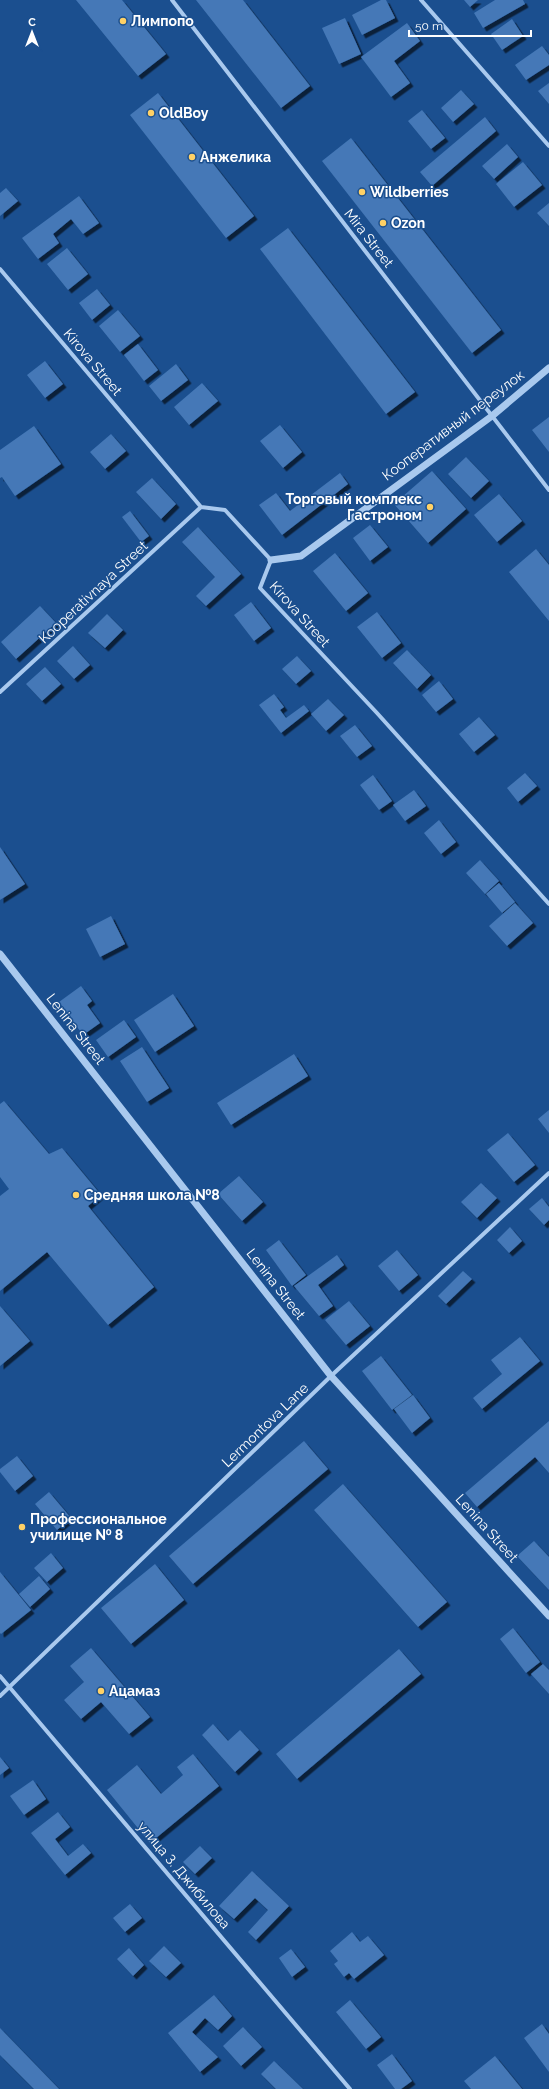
<svg xmlns="http://www.w3.org/2000/svg" width="549" height="2089" viewBox="0 0 549 2089" font-family="Raleway,sans-serif">
<style>
.building{fill:#4478b7;filter:url(#shadow)}
.lines{fill:none;stroke-linecap:round;stroke-linejoin:round}
.minor{stroke:#a9c9ee;stroke-width:4}
.tertiary{stroke:#a9c9ee;stroke-width:7}
.poi-dot{fill:#ffd166;stroke:#1b4f8f;stroke-width:1.5}
.labels{text-anchor:middle;dominant-baseline:central;stroke-width:3;stroke-linejoin:round;paint-order:stroke}
.poi-label{font-size:14px;font-weight:bold;fill:#fff;stroke:#1b4f8f;text-anchor:start}
.street-label{font-size:14px;fill:#fff;stroke:#1b4f8f}
</style>
<defs>
<filter id="shadow"><feDropShadow dx="3.5" dy="3.5" stdDeviation="0" flood-color="#0009"/></filter>
</defs>
<rect width="100%" height="100%" fill="#1b4f8f"/>
<path class="building" d="M76,0H122L166,54L138,76Z
M196,0H243L310,86L281,108Z
M381,0H386L395,18L362,35L352,15Z
M464,0H478L470,7Z
M495,0H523L525,4L483,28L474,13Z
M345,18L361,54L339,64L322,28Z
M512,19L523,36L502,50L491,34Z
M407,23L420,41L394,61L410,83L391,97L361,57Z
M542,46L549,55V65L526,80L515,65Z
M549,83V104L538,91Z
M461,90L474,104L453,122L441,108Z
M158,93L254,216L226,238L130,115Z
M422,110L445,138L431,149L408,121Z
M485,117L496,131L432,186L420,172Z
M351,138L501,330L472,353L322,161Z
M507,144L518,157L494,179L482,166Z
M523,162L542,185L514,207L496,184Z
M6,188L18,201L0,216V193Z
M79,196L99,223L83,234L71,219L53,234L59,243L38,259L22,238Z
M549,203V226L537,213Z
M288,228L415,392L386,414L260,249Z
M67,248L88,274L68,290L47,264Z
M97,289L110,305L92,320L79,303Z
M118,310L140,336L120,352L99,326Z
M138,344L158,370L144,381L124,355Z
M45,361L63,384L45,398L27,375Z
M176,364L188,380L161,401L149,386Z
M202,383L218,401L189,425L174,407Z
M549,417V452L532,430Z
M280,425L302,452L283,468L260,441Z
M34,426L61,464L15,496L2,477L0,478V450Z
M111,434L126,451L105,469L90,452Z
M466,457L489,481L471,498L448,474Z
M432,471L466,509L428,543L394,504Z
M340,473L348,484L282,535L259,505L276,493L290,511Z
M152,478L176,504L161,519L136,492Z
M499,494L522,521L497,542L474,515Z
M130,511L149,536L141,542L122,517Z
M370,525L388,547L370,561L353,538Z
M198,527L241,574L206,606L196,596L215,577L182,542Z
M536,549L549,565V621L509,572Z
M335,553L368,593L346,611L313,571Z
M251,602L271,628L254,641L234,615Z
M40,606L56,623L16,659L1,642Z
M377,612L401,643L382,658L357,627Z
M107,614L123,630L105,648L88,633Z
M73,646L90,665L74,679L57,661Z
M407,650L431,675L417,689L393,663Z
M297,656L311,671L296,684L282,669Z
M45,667L61,684L42,701L26,684Z
M439,681L453,699L436,712L422,695Z
M274,694L284,707L280,710L286,718L304,705L309,711L281,733L259,705Z
M328,699L344,715L326,731L311,714Z
M479,717L495,735L474,752L459,734Z
M355,725L372,746L357,757L340,736Z
M525,773L537,786L518,802L507,788Z
M373,775L392,801L379,810L360,785Z
M414,790L426,806L405,821L393,805Z
M439,820L456,842L441,854L424,833Z
M0,847L25,884L0,900Z
M480,860L499,881L485,894L466,873Z
M499,883L515,902L502,913L486,894Z
M515,903L533,923L507,946L489,926Z
M111,916L125,944L100,957L86,929Z
M81,986L92,1001L87,1005L100,1023L83,1035L59,1002Z
M173,994L194,1026L155,1052L134,1020Z
M124,1020L136,1037L108,1057L96,1040Z
M142,1047L169,1088L147,1102L120,1061Z
M294,1054L308,1076L231,1125L217,1103Z
M4,1101L49,1154L62,1148L101,1195L88,1206L154,1287L108,1325L47,1252L0,1291V1196L9,1189L0,1177V1104Z
M549,1110V1133L538,1119Z
M508,1133L535,1165L514,1182L487,1150Z
M239,1176L263,1202L242,1221L218,1194Z
M481,1183L497,1198L477,1218L461,1202Z
M542,1198L549,1207V1220L544,1225L529,1209Z
M510,1227L522,1241L509,1253L497,1240Z
M279,1240L306,1275L292,1286L266,1250Z
M397,1250L418,1275L399,1291L378,1266Z
M337,1255L344,1265L318,1285L333,1306L319,1316L294,1286Z
M463,1271L472,1279L446,1304L438,1296Z
M349,1301L370,1326L346,1345L325,1320Z
M0,1306L30,1341L0,1366Z
M520,1337L540,1361L482,1409L473,1398L502,1374L491,1360Z
M381,1356L412,1395L392,1410L362,1371Z
M413,1395L430,1418L412,1433L394,1409Z
M549,1421V1473L535,1457L477,1507L465,1493Z
M304,1441L328,1469L193,1584L169,1556Z
M17,1456L33,1476L15,1491L0,1472V1469Z
M343,1484L447,1602L418,1627L314,1510Z
M49,1492L71,1518L57,1530L35,1504Z
M534,1541L549,1557V1590L517,1556Z
M51,1553L63,1568L47,1582L34,1568Z
M155,1564L184,1600L131,1644L101,1608Z
M0,1572L31,1610L1,1634L0,1633Z
M39,1576L50,1589L30,1607L19,1594Z
M513,1628L540,1662L526,1673L500,1639Z
M91,1648L150,1717L129,1734L101,1702L81,1719L64,1700L84,1682L70,1666Z
M399,1649L421,1674L297,1779L276,1754Z
M543,1664L549,1670V1694L531,1674Z
M213,1724L228,1741L240,1730L259,1750L235,1772L202,1735Z
M193,1754L219,1786L150,1843L107,1790L137,1765L161,1794L183,1775L177,1767Z
M0,1757L9,1768L0,1775Z
M33,1780L46,1799L24,1815L10,1796Z
M58,1812L70,1827L55,1839L68,1856L83,1844L91,1853L65,1875L31,1833Z
M200,1846L212,1858L195,1874L183,1862Z
M252,1871L289,1906L256,1940L248,1932L268,1910L255,1898L234,1919L219,1906Z
M130,1904L142,1918L125,1932L113,1918Z
M352,1932L360,1942L368,1936L384,1955L354,1979L349,1973L344,1977L334,1964L338,1961L330,1951Z
M164,1946L181,1963L166,1977L149,1961Z
M129,1948L144,1965L133,1976L117,1959Z
M291,1949L305,1967L292,1977L279,1958Z
M214,1995L232,2016L218,2030L205,2018L192,2032L218,2057L200,2072L168,2033Z
M350,2000L381,2037L366,2049L336,2012Z
M542,2024L549,2034V2072L524,2038Z
M243,2027L262,2047L241,2066L223,2046Z
M0,2028L59,2089H34L0,2055Z
M392,2054L412,2081L401,2089H395L377,2065Z
M495,2056L522,2089H471L464,2081Z
M274,2061L303,2089H276L261,2074Z"/>
<g class="lines">
<path class="minor" d="M172,0L549,490
M421,0L549,146
M0,269L201,507L225,510L271,560L260,588L377,713L549,904
M0,692L201,507
M0,1676L350,2089
M0,1696L331,1376L549,1173"/>
<path class="tertiary" d="M271,560L301,556L492,416L549,368
M0,954L331,1376L549,1616"/>
</g>
<g class="poi-dot">
<circle cx="123" cy="21" r="4"/>
<circle cx="151" cy="113" r="4"/>
<circle cx="192" cy="157" r="4"/>
<circle cx="362" cy="192" r="4"/>
<circle cx="383" cy="223" r="4"/>
<circle cx="430" cy="507" r="4"/>
<circle cx="76" cy="1195" r="4"/>
<circle cx="22" cy="1527" r="4"/>
<circle cx="101" cy="1691" r="4"/>
</g>
<g class="labels">
<g class="poi-label">
<text x="131" y="21">Лимпопо</text>
<text x="159" y="113">OldBoy</text>
<text x="200" y="157">Анжелика</text>
<text x="370" y="192">Wildberries</text>
<text x="391" y="223">Ozon</text>
<text x="422" y="499" text-anchor="end">Торговый комплекс<tspan x="422" dy="16">Гастроном</tspan></text>
<text x="84" y="1195">Средняя школа №8</text>
<text x="30" y="1519">Профессиональное<tspan x="30" dy="16">училище № 8</tspan></text>
<text x="109" y="1691">Ацамаз</text>
</g>
<g class="street-label">
<text transform="translate(369 238) rotate(52)">Mira Street</text>
<text transform="translate(93 362) rotate(50)">Kirova Street</text>
<text transform="translate(453 425) rotate(-37)">Кооперативный переулок</text>
<text transform="translate(93 592) rotate(-43)">Kooperativnaya Street</text>
<text transform="translate(300 614) rotate(48)">Kirova Street</text>
<text transform="translate(76 1029) rotate(52)">Lenina Street</text>
<text transform="translate(276 1284) rotate(52)">Lenina Street</text>
<text transform="translate(265 1425) rotate(-44)">Lermontova Lane</text>
<text transform="translate(487 1528) rotate(48)">Lenina Street</text>
<text transform="translate(184 1875) rotate(50)">улица З. Джибилова</text>
</g>
</g>
<g transform="translate(32 32)" stroke="#1b4f8f" stroke-width="3" paint-order="stroke">
<path d="M0-3L7 15L0 10L-7 15Z" fill="#ffffff"/>
<text y="-6" font-size="11" font-weight="bold" text-anchor="middle" fill="#ffffff">С</text>
</g>
<path d="M409 30v6h122v-6" fill="none" stroke="#ffffff" stroke-width="2"/>
<text x="415" y="30" font-size="12" fill="#ffffff" stroke="#1b4f8f" stroke-width="3" paint-order="stroke">50 m</text>
</svg>
